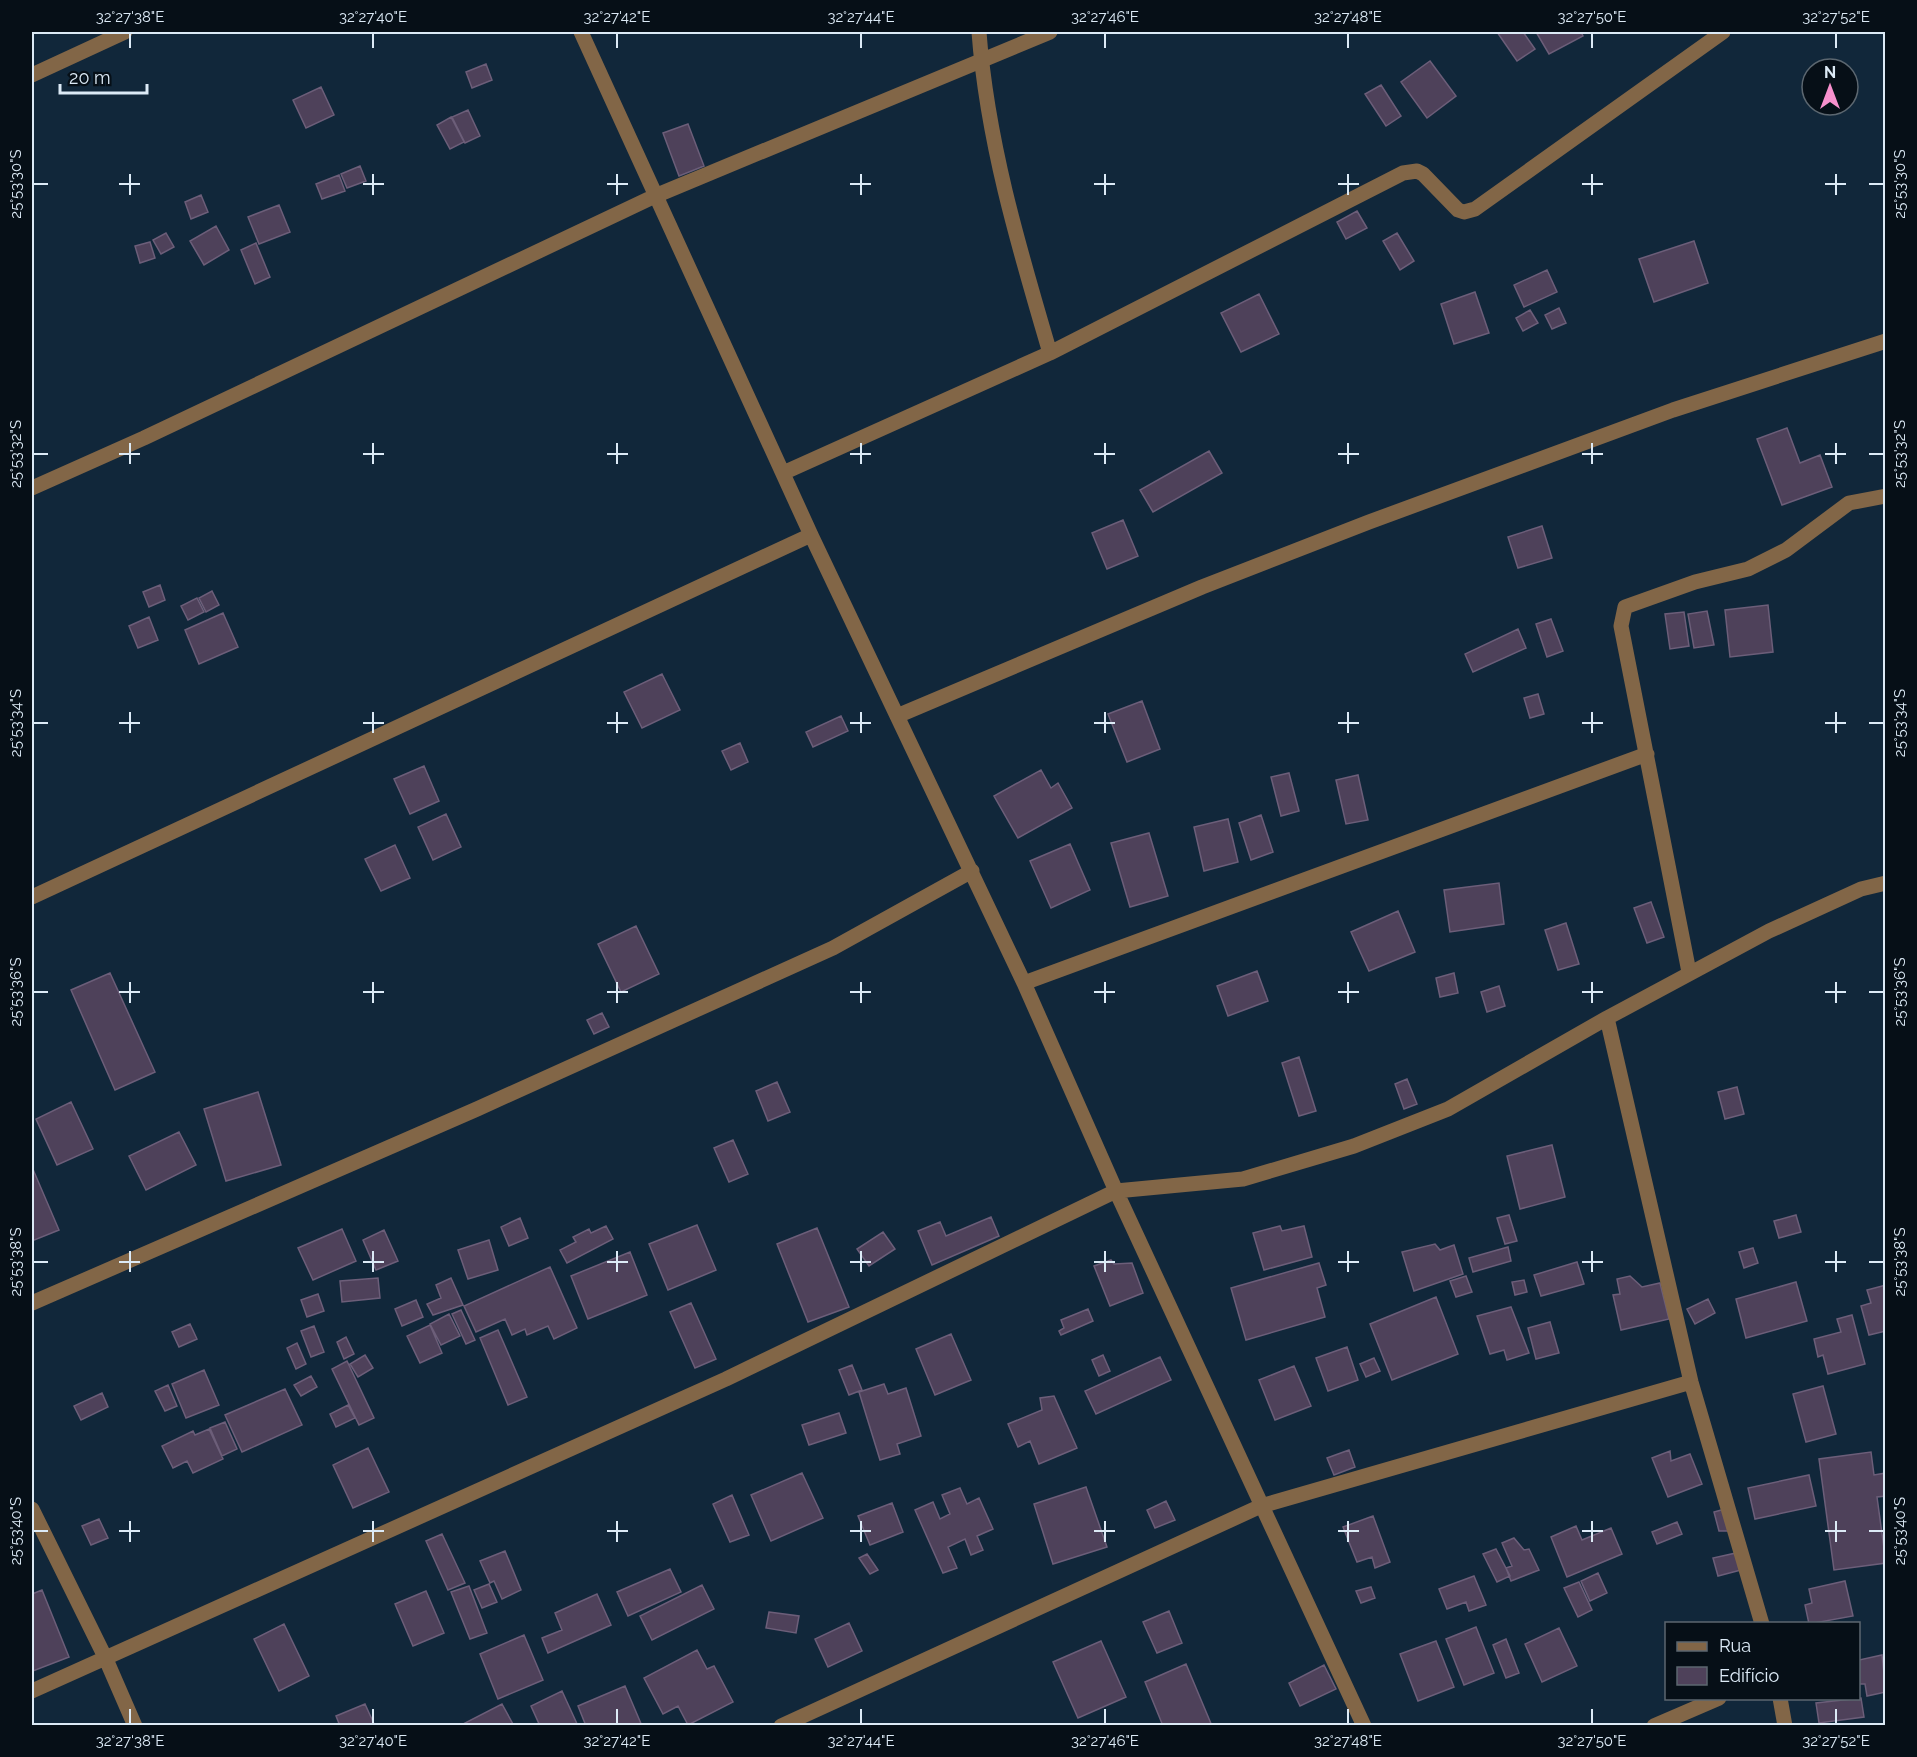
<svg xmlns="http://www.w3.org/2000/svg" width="1917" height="1757" viewBox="0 0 1917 1757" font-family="Raleway,sans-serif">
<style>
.building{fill:#4e415a;stroke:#6c5e79;stroke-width:1.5}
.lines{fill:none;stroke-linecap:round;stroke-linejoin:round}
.minor{stroke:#826647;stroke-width:15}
.ticks{fill:none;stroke:#dceaf6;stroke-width:2}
.neatline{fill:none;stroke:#dceaf6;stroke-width:2}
.ticks-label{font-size:15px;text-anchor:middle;fill:#dceaf6}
</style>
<rect width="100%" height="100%" fill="#11273a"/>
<path class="building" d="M1497,32H1523L1535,49L1517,61Z
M1536,32H1581L1583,36L1549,54Z
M1430,61L1456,96L1427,118L1401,82Z
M486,64L492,80L472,88L466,72Z
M1381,85L1401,116L1386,126L1365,94Z
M321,87L334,115L306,128L293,100Z
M468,110L480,136L465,143L452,117Z
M451,117L464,142L450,149L437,125Z
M688,124L704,166L679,176L663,133Z
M360,166L366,181L347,188L341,174Z
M339,175L345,191L322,199L316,184Z
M201,195L208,212L191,219L185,202Z
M279,205L290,232L259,244L248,217Z
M1357,211L1367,228L1346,239L1337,222Z
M216,226L229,250L204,265L190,241Z
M166,233L174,247L161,254L153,240Z
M1397,233L1414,261L1400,270L1383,241Z
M1694,241L1708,283L1654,302L1639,259Z
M150,242L155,258L140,263L135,246Z
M256,243L270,277L255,284L241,250Z
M1547,270L1557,292L1524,307L1514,285Z
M1475,292L1489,333L1454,344L1441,304Z
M1259,294L1279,334L1241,352L1221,313Z
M1559,308L1566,323L1552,329L1545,315Z
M1530,310L1538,323L1523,331L1516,318Z
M1787,428L1800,463L1820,455L1832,487L1782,505L1757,439Z
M1209,451L1222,473L1153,512L1140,490Z
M1123,520L1138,556L1107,569L1092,533Z
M1542,526L1552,558L1518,568L1508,537Z
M160,585L165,600L149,607L143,592Z
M212,591L219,605L206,612L199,598Z
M197,598L204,612L188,620L181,606Z
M1768,605L1773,652L1730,657L1725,610Z
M1707,611L1714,645L1694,648L1688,614Z
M1684,612L1689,646L1670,649L1665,614Z
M223,613L238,647L199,664L185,630Z
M149,617L158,640L138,648L129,626Z
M1551,619L1563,651L1547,657L1536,624Z
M1518,629L1526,648L1473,672L1465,654Z
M662,674L680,710L642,728L624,692Z
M1538,694L1544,714L1530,718L1524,698Z
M1142,701L1160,749L1127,762L1108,714Z
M841,716L848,731L813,747L806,732Z
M740,743L748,762L731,770L722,751Z
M424,766L439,801L410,814L394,779Z
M1041,770L1051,788L1058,783L1072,808L1018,838L994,796Z
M1289,773L1299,811L1281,816L1271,777Z
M1358,775L1368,820L1346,824L1336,780Z
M446,814L461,847L433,860L418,827Z
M1261,815L1273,852L1251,860L1239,823Z
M1228,819L1238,862L1204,871L1194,827Z
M1149,833L1168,896L1130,907L1111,843Z
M1070,844L1090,890L1051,908L1030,861Z
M395,845L410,878L381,891L365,859Z
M1499,883L1504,924L1450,932L1444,890Z
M1651,902L1664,937L1647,943L1634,908Z
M1398,911L1415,952L1369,971L1351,932Z
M1566,923L1579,964L1558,970L1545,930Z
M636,926L659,974L621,992L598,944Z
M1257,971L1268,1001L1228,1016L1217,986Z
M110,973L155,1072L115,1090L71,990Z
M1454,973L1458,993L1440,997L1436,978Z
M1499,986L1505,1006L1487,1012L1481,992Z
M602,1013L609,1027L594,1034L587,1020Z
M1299,1057L1316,1111L1299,1116L1282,1063Z
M1407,1079L1417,1104L1404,1109L1395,1084Z
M777,1082L790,1112L768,1121L756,1091Z
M1737,1087L1744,1114L1725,1119L1718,1092Z
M258,1092L281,1165L226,1181L204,1109Z
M71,1102L93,1149L57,1165L36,1119Z
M179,1132L196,1165L146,1190L129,1156Z
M733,1140L748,1174L729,1182L714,1148Z
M1552,1145L1565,1197L1520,1209L1507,1156Z
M32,1167L59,1230L32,1241Z
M1509,1215L1517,1241L1505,1244L1497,1218Z
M1796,1215L1801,1232L1779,1238L1774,1221Z
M991,1217L999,1236L932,1265L918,1231L940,1222L946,1236Z
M520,1218L528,1238L509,1246L501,1227Z
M697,1225L716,1270L668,1290L649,1244Z
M606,1226L613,1239L567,1263L560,1250L576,1242L573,1237L589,1229L591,1233Z
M1280,1226L1282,1231L1304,1226L1312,1257L1264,1270L1253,1233Z
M817,1228L849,1307L808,1322L777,1244Z
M342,1229L356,1261L313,1280L298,1248Z
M384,1230L398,1261L376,1270L363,1240Z
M883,1232L895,1249L869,1266L857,1249Z
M489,1240L498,1270L468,1279L458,1250Z
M1435,1244L1440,1250L1454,1245L1463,1274L1414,1291L1402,1252Z
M1508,1247L1511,1261L1473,1272L1469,1258Z
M1753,1248L1758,1263L1744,1268L1739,1252Z
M630,1252L647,1295L588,1319L571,1276Z
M1111,1260L1114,1264L1132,1263L1143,1293L1110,1306L1094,1266Z
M1577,1262L1584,1284L1541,1296L1534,1275Z
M1319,1263L1326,1285L1317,1288L1325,1317L1246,1340L1231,1288Z
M550,1267L577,1328L554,1339L548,1326L527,1335L525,1329L512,1335L505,1319L476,1332L464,1306Z
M1466,1276L1472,1292L1456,1297L1450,1281Z
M1630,1276L1642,1287L1660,1283L1669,1319L1621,1330L1613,1295L1620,1294L1617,1279Z
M378,1278L380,1298L342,1302L340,1281Z
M451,1278L463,1305L433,1315L427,1304L441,1298L436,1285Z
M1524,1280L1527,1292L1515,1295L1512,1282Z
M1796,1282L1807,1321L1746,1338L1736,1299Z
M1886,1285V1331L1869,1335L1861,1306L1871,1303L1867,1290Z
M318,1294L324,1311L307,1317L301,1300Z
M1436,1297L1458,1354L1392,1380L1370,1324Z
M1708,1299L1715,1313L1695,1324L1687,1309Z
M416,1300L423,1317L402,1326L395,1309Z
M691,1303L716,1359L695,1368L670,1312Z
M1511,1307L1529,1353L1507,1360L1504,1350L1490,1354L1477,1316Z
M1088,1309L1093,1321L1061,1335L1059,1331L1064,1328L1061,1320Z
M461,1310L475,1340L466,1344L452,1314Z
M449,1314L460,1336L441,1345L430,1324Z
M1852,1315L1865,1364L1828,1374L1823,1355L1818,1357L1814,1339L1841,1332L1837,1319Z
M1550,1322L1559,1353L1536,1359L1528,1328Z
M190,1324L197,1339L179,1347L172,1332Z
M430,1325L442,1353L420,1363L407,1336Z
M314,1326L324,1352L311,1357L301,1331Z
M498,1330L527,1397L508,1405L480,1338Z
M951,1334L971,1380L935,1395L916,1349Z
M346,1337L354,1354L344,1359L337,1342Z
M297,1343L306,1364L296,1369L287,1348Z
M1347,1347L1358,1380L1328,1391L1316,1358Z
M365,1355L373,1368L358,1377L350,1364Z
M1103,1355L1110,1371L1099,1376L1092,1360Z
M1160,1357L1171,1380L1096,1414L1085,1391Z
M1374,1358L1380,1371L1366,1377L1360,1364Z
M347,1361L374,1418L359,1425L332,1369Z
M852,1365L862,1390L849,1395L839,1370Z
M1294,1366L1311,1406L1275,1420L1259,1380Z
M204,1370L219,1405L186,1418L172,1384Z
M311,1376L317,1387L301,1396L294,1385Z
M884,1384L888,1394L906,1388L921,1436L897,1444L900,1454L880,1460L859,1392Z
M168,1385L177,1406L165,1411L155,1391Z
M1823,1386L1836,1434L1806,1442L1793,1394Z
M285,1389L302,1425L242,1452L225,1415Z
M102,1393L108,1407L81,1420L74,1406Z
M1054,1396L1077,1448L1039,1464L1030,1441L1018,1447L1008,1424L1042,1410L1040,1398Z
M348,1405L355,1418L336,1427L330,1414Z
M839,1413L846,1433L809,1445L802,1425Z
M225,1422L237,1449L222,1456L210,1428Z
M209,1429L223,1459L193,1473L187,1461L173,1468L162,1446L193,1431L195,1435Z
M368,1448L389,1492L353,1508L333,1465Z
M1349,1450L1355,1467L1334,1475L1327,1458Z
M1670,1451L1671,1461L1690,1454L1702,1484L1668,1497L1652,1458Z
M1871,1452L1874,1475L1886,1473V1496L1877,1497L1886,1563L1834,1570L1819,1459Z
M802,1473L823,1518L771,1541L751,1495Z
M1809,1475L1816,1506L1755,1519L1748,1488Z
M1086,1487L1107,1547L1053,1564L1034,1504Z
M960,1488L967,1504L979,1498L993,1529L977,1536L983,1550L971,1555L965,1539L948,1547L957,1568L943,1573L915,1510L933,1502L940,1519L950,1514L942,1495Z
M732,1495L749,1535L730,1542L713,1504Z
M1166,1501L1175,1520L1155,1528L1147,1510Z
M892,1503L903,1532L870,1545L858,1516Z
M1725,1509L1731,1531H1719L1714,1512Z
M1373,1516L1390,1562L1375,1568L1372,1557L1357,1562L1343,1527Z
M99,1519L108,1538L91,1545L82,1526Z
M1677,1522L1682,1534L1657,1544L1652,1532Z
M1576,1526L1582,1540L1611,1528L1622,1554L1567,1577L1551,1537Z
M442,1534L465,1583L448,1590L426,1541Z
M1514,1538L1524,1550L1529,1549L1539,1570L1511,1581L1506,1568L1512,1566L1502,1543Z
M1496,1549L1510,1576L1497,1582L1483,1554Z
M505,1551L521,1590L502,1599L494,1581L490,1583L480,1561Z
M1736,1553L1741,1570L1718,1576L1713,1558Z
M867,1554L878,1570L870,1574L859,1558Z
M670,1569L681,1592L628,1616L617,1592Z
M1598,1573L1607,1593L1590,1601L1581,1581Z
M1474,1576L1486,1605L1469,1611L1466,1602L1447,1609L1439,1589Z
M1845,1581L1853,1616L1809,1624L1805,1605L1812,1603L1809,1589Z
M1579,1582L1592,1610L1578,1617L1564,1588Z
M489,1584L497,1602L482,1608L474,1590Z
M702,1585L714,1609L652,1640L640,1616Z
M469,1586L487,1633L470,1639L451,1592Z
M1371,1587L1375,1598L1361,1603L1356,1591Z
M42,1590L69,1657L33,1671L32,1594Z
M426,1591L444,1633L413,1646L395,1604Z
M597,1594L611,1625L548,1653L542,1638L562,1630L555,1613Z
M1169,1611L1182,1643L1157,1653L1143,1622Z
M769,1612L799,1616L796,1633L766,1628Z
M849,1623L862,1651L828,1667L815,1639Z
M284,1624L309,1676L279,1691L254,1639Z
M1476,1627L1494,1673L1464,1685L1446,1639Z
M1559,1628L1577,1666L1542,1682L1525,1644Z
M524,1635L543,1680L498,1699L480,1654Z
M1506,1639L1519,1673L1506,1678L1493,1645Z
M1101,1641L1126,1697L1078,1718L1053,1662Z
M1436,1641L1454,1687L1418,1701L1400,1654Z
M697,1650L707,1669L714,1666L733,1702L688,1725L678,1706L663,1714L644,1678Z
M1882,1655L1886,1692L1867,1696L1865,1684H1859V1660Z
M1186,1664L1212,1726H1163L1145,1682Z
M1324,1665L1336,1689L1300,1706L1289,1683Z
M625,1686L642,1726H586L578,1706Z
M562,1691L578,1726H540L531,1706Z
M1861,1698L1864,1717L1819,1723L1816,1703Z
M365,1704L375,1726H340L336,1716Z
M502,1704L514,1726H464L463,1724Z"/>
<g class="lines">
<path class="minor" d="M581,32L811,535L1024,983L1116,1191L1364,1726
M979,32C987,141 1019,248 1050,353
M32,75L125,32
M783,473L1050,353L1403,173L1417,171L1423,174L1458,210L1464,212L1475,209L1723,32
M32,488L144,438L655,196L1050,32
M897,716L1202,587L1369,522L1673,410L1886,341
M32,897L811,535
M1689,972L1621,626L1625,607L1695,582L1748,569L1786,550L1849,503L1886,496
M1024,983L1647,754
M1607,1018L1691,1382L1762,1624
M32,1303L477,1109L833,948L972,871
M32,1509L105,1657L135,1726
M32,1691L726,1379L1116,1191L1243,1179L1354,1146L1448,1109L1607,1018L1769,931L1861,889L1886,883
M1780,1698L1785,1726
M781,1726L1261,1506L1691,1382
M1654,1726L1719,1698"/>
</g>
<path class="ticks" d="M130,33V48M373,33V48M617,33V48M861,33V48M1105,33V48M1348,33V48M1592,33V48M1836,33V48M130,174V195M373,174V195M617,174V195M861,174V195M1105,174V195M1348,174V195M1592,174V195M1836,174V195M33,184H48M119,184H140M363,184H384M607,184H628M850,184H871M1094,184H1115M1338,184H1359M1582,184H1603M1825,184H1846M1869,184H1884M130,443V464M373,443V464M617,443V464M861,443V464M1105,443V464M1348,443V464M1592,443V464M1836,443V464M33,454H48M119,454H140M363,454H384M607,454H628M850,454H871M1094,454H1115M1338,454H1359M1582,454H1603M1825,454H1846M1869,454H1884M130,712V733M373,712V733M617,712V733M861,712V733M1105,712V733M1348,712V733M1592,712V733M1836,712V733M33,723H48M119,723H140M363,723H384M607,723H628M850,723H871M1094,723H1115M1338,723H1359M1582,723H1603M1825,723H1846M1869,723H1884M130,982V1003M373,982V1003M617,982V1003M861,982V1003M1105,982V1003M1348,982V1003M1592,982V1003M1836,982V1003M33,992H48M119,992H140M363,992H384M607,992H628M850,992H871M1094,992H1115M1338,992H1359M1582,992H1603M1825,992H1846M1869,992H1884M130,1251V1272M373,1251V1272M617,1251V1272M861,1251V1272M1105,1251V1272M1348,1251V1272M1592,1251V1272M1836,1251V1272M33,1262H48M119,1262H140M363,1262H384M607,1262H628M850,1262H871M1094,1262H1115M1338,1262H1359M1582,1262H1603M1825,1262H1846M1869,1262H1884M130,1521V1542M373,1521V1542M617,1521V1542M861,1521V1542M1105,1521V1542M1348,1521V1542M1592,1521V1542M1836,1521V1542M33,1531H48M119,1531H140M363,1531H384M607,1531H628M850,1531H871M1094,1531H1115M1338,1531H1359M1582,1531H1603M1825,1531H1846M1869,1531H1884M130,1709V1724M373,1709V1724M617,1709V1724M861,1709V1724M1105,1709V1724M1348,1709V1724M1592,1709V1724M1836,1709V1724"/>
<rect width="1917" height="1757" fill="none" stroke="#060f17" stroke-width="66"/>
<rect x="1665" y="1622" width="195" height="78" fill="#060f17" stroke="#5c6770" stroke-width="1.5"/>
<rect x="1677" y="1642" width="30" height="9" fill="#826647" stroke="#5c6770" stroke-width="1.5"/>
<text x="1719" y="1652" font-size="18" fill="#dceaf6">Rua</text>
<rect x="1677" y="1667" width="30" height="18" fill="#4e415a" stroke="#5c6770" stroke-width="1.5"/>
<text x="1719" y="1682" font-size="18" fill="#dceaf6">Edifício</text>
<g transform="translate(1830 87)"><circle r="28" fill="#060f17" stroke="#5c6770" stroke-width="1.5"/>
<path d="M0-4.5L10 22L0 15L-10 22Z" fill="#f790cd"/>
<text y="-9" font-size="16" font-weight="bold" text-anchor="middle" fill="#dceaf6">N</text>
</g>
<path d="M60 84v9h87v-9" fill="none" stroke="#dceaf6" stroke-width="3"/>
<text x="69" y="84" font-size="18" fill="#dceaf6" stroke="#060f17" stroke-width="4.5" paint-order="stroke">20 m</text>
<rect x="33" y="33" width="1851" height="1691" class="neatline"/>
<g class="ticks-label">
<text x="130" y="22">32°27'38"E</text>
<text x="373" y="22">32°27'40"E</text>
<text x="617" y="22">32°27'42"E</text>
<text x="861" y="22">32°27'44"E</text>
<text x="1105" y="22">32°27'46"E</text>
<text x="1348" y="22">32°27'48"E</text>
<text x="1592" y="22">32°27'50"E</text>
<text x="1836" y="22">32°27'52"E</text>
<text transform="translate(16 184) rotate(-90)" y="5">25°53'30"S</text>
<text transform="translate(1900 184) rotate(-90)" y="5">25°53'30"S</text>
<text transform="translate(16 454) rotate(-90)" y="5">25°53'32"S</text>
<text transform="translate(1900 454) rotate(-90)" y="5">25°53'32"S</text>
<text transform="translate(16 723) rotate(-90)" y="5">25°53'34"S</text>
<text transform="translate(1900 723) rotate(-90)" y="5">25°53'34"S</text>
<text transform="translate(16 992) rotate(-90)" y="5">25°53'36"S</text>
<text transform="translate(1900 992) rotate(-90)" y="5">25°53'36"S</text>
<text transform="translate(16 1262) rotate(-90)" y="5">25°53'38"S</text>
<text transform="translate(1900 1262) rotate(-90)" y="5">25°53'38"S</text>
<text transform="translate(16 1531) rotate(-90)" y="5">25°53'40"S</text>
<text transform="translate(1900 1531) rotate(-90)" y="5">25°53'40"S</text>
<text x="130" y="1746">32°27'38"E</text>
<text x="373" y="1746">32°27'40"E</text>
<text x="617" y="1746">32°27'42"E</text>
<text x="861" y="1746">32°27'44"E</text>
<text x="1105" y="1746">32°27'46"E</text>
<text x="1348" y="1746">32°27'48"E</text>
<text x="1592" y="1746">32°27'50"E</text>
<text x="1836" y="1746">32°27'52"E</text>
</g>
</svg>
